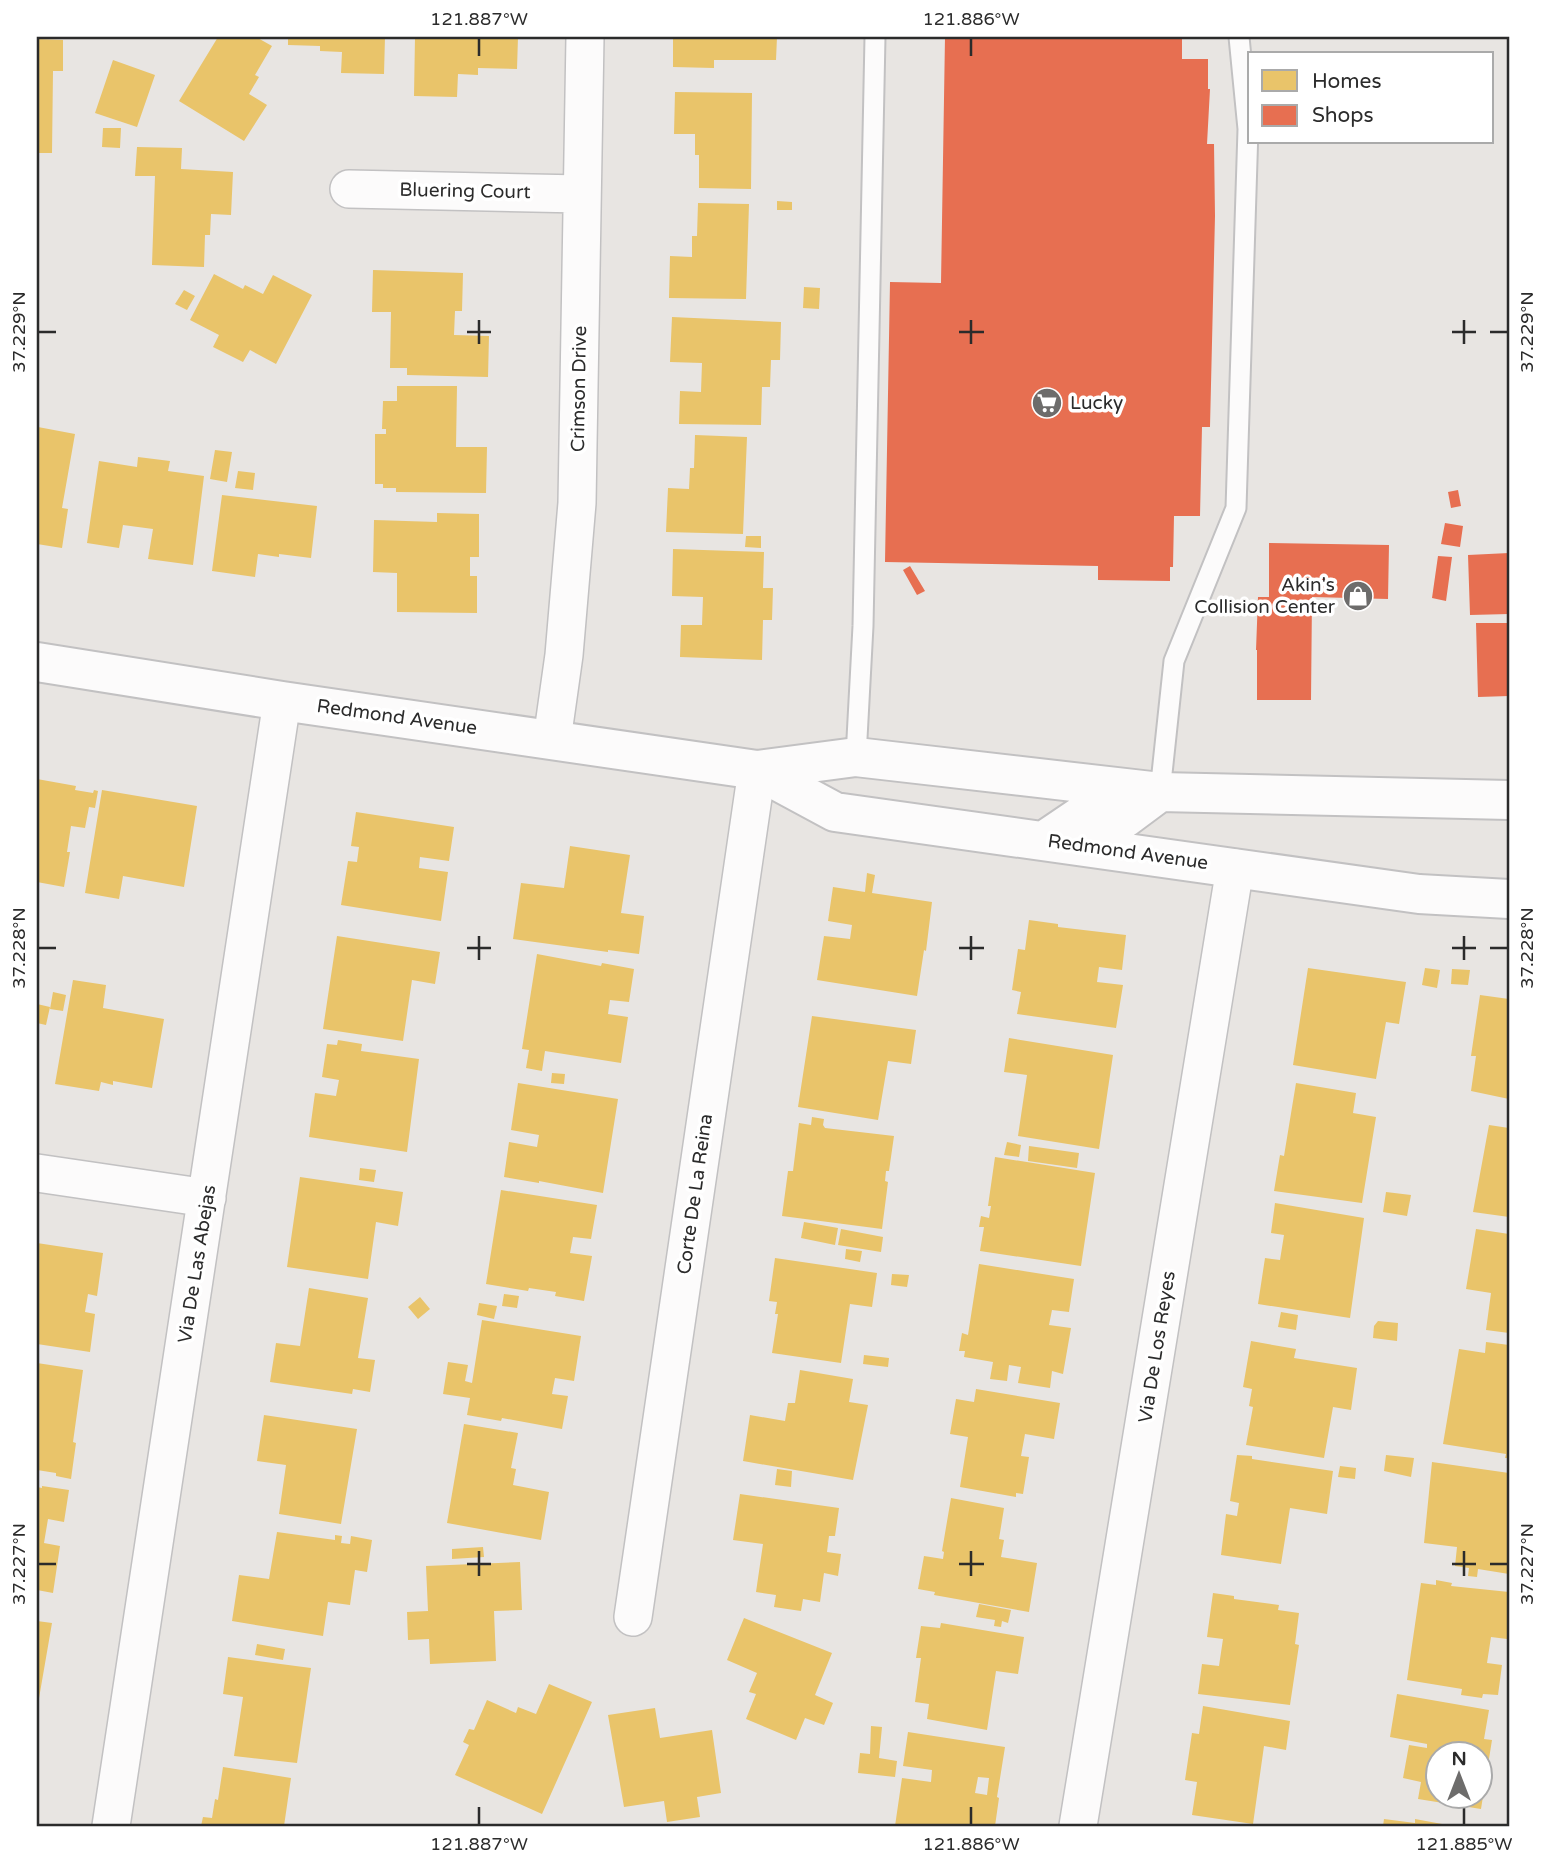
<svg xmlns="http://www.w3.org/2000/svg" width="1546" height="1863" viewBox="0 0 1546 1863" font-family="'Varela Round',sans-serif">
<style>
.homes{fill:#e9c46a;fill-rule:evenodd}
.shops{fill:#e76f51}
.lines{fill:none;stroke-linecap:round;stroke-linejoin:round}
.service-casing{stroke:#c2c1c2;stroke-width:23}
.minor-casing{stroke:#c2c1c2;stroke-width:40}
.tertiary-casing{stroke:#c2c1c2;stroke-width:42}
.service{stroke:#fcfbfb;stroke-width:19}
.minor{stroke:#fcfbfb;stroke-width:37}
.tertiary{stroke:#fcfbfb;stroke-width:38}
.ticks{fill:none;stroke:#2b2b2b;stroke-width:2.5}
.labels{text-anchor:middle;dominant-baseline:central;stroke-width:7;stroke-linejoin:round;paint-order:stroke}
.street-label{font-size:19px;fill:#2b2b2b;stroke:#fff}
.poi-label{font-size:19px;fill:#2b2b2b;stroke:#fff;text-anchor:start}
.neatline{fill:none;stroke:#2b2b2b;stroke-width:2.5}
.ticks-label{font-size:18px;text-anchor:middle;fill:#2b2b2b}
</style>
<rect width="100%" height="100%" fill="#e8e5e2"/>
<path class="homes" d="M218,37H256L272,46L255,75L259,77L249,94L267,105L244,141L179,101Z
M288,37H385L384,74L341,73L342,52L320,51V46L288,45Z
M415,37H518L517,69L478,68V75L458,74L457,97L414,96Z
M673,37H777L776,60H714V68L673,67Z
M37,39L63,40V71H53L52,153H37Z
M113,60L155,75L137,127L95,113Z
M675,92L752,93L751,189L699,188V155H695V134H674Z
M103,128H121L120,148L102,147Z
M137,147L182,148L181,169L233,172L231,215L211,214L210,235H205L204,267L152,265L155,176H135Z
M777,201L792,202V210H777Z
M698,203L749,204L746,299L669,298L670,256L692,257V236H697Z
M373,270L463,273L462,311H455L454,335L489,336L488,377L407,375V368H390L391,312H372Z
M214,274L243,289L245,285L263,294L273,275L312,295L276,364L250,350L243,362L213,347L219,335L190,320Z
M804,287L820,288L819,309L803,308Z
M184,290L195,296L187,310L175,304Z
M672,317L781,322L780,360H771L770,387H762L761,425L679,424L680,391L701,392L702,363L670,362Z
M397,386H457L456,447H487L486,493L396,492V488H383V484H375V434H386V429H382L383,401H397Z
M38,427L75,434L62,508L68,509L62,548L37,544Z
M695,435L747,437L743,534L666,532L668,488L689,489L690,468H694Z
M215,450L232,452L227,482L210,479Z
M138,457L170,461L168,471L204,476L193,565L148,559L153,529L123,525L119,548L87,543L99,461L137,467Z
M238,471L255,473L253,490L235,488Z
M222,495L317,506L311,558L279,554V557L258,554L255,577L212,571Z
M437,513L479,514V557H470V576H477V613L397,612V573L373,572L374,520L437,522Z
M746,536H761V548L745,547Z
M673,549L764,552L763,588H773L772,620H763L762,660L680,657L681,625H702L703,597L672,596Z
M37,779L76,786L75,790L93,793L94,790L98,791L95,808L89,807L85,828L71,826L67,852H70L64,887L37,882Z
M102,790L197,806L184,887L123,876L119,899L85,893Z
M356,812L454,827L449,861L420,857L419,868L448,872L441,921L341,905L348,861L357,862L359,847L351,846Z
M570,846L630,855L621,913L644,916L639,954L608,950V952L513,939L521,883L564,888Z
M867,873L875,875L872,893L932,902L926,951L924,950L917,996L817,980L824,936L850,939L852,925L828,921L833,887L865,892Z
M1029,920L1058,924V927L1126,935L1122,970L1099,967L1097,982L1123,985L1116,1028L1017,1014L1021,992L1012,990L1018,949L1025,950Z
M337,936L440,952L435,984L412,980L403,1041L323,1029Z
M537,954L601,966L602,963L634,969L629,1002L610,1000L608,1014L628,1017L621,1063L545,1051L542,1071L526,1068L529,1050L522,1049Z
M1308,968L1406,982L1399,1024L1386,1022L1376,1079L1293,1065Z
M1425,968L1440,970L1437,988L1422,985Z
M1452,969L1470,970L1468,985L1451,984Z
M73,980L106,985L103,1008L164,1019L152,1088L113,1081V1085L101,1082L99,1091L55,1084Z
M53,992L66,995L63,1011L50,1009Z
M1480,995L1509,999V1099L1471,1091L1476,1056H1471Z
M37,1004L50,1007L46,1025L37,1023Z
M812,1016L916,1030L911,1064L888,1061L878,1120L798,1107Z
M1009,1038L1113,1055L1099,1149L1018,1136L1027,1075L1004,1072Z
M338,1040L362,1044L361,1051L419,1059L407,1152L309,1137L315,1093L336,1096L339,1080L322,1077L327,1044L337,1045Z
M552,1073L565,1074L564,1084L551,1083Z
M518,1083L618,1099L603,1193L539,1181V1183L504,1177L509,1142L537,1147L539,1135L511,1130Z
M1296,1083L1356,1093L1353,1113L1376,1117L1362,1203L1274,1191L1280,1155L1284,1156Z
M812,1117L824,1119L823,1125L825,1128L894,1136L889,1171H886L885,1181L888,1182L882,1229L782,1216L788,1171H793L799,1123L811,1125Z
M1489,1125L1509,1128V1217L1473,1212Z
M1007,1142L1021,1145L1019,1157L1004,1155Z
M1029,1146L1079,1153L1077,1168L1028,1161Z
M995,1157L1095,1173L1081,1266L980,1251L984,1227H979L981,1216L989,1218L991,1206H988Z
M360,1168L376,1170L374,1182L359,1180Z
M300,1177L403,1192L398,1226L376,1222L368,1279L287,1267Z
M501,1190L597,1205L591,1239L573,1237L570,1253L592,1256L584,1301L555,1296L556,1292L529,1288L528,1291L486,1284Z
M1386,1192L1411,1195L1407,1216L1383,1212Z
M1275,1203L1364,1218L1350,1318L1258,1304L1265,1258L1280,1260L1284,1235L1271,1233Z
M804,1222L838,1228L835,1245L801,1238Z
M841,1229L883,1237L881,1252L838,1245Z
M1476,1229L1509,1234V1333L1486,1330L1491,1293L1466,1289Z
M37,1243L103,1253L97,1296L88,1294L85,1312L95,1314L90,1352L37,1344Z
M846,1249L862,1251L860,1262L845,1259Z
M775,1258L877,1273L872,1307L850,1304L841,1363L772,1353L778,1314H775L777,1302L769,1301Z
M979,1264L1074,1279L1069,1312L1052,1310L1049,1325L1071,1328L1063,1374L1052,1371L1050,1388L1018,1383L1021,1367L1009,1365L1007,1381L990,1379L993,1362L964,1357L965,1351H959L962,1333L968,1335Z
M892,1274L909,1275L907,1287L891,1285Z
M309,1288L368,1298L358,1358L375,1360L370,1392L353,1389L352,1394L270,1382L276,1343L300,1346Z
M504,1294L519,1296L517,1308L502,1306Z
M420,1297L430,1309L418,1319L408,1307Z
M479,1303L497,1306L494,1319L477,1315Z
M1281,1312L1298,1315L1296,1330L1278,1327Z
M482,1320L581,1336L574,1381L555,1378L552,1394L568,1396L562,1429L502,1418L501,1421L467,1415L470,1398L443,1394L448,1362L468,1365L465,1381L472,1383Z
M1378,1321L1398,1323L1397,1341L1373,1338L1374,1326Z
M1251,1341L1296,1349L1294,1358L1357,1368L1351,1410L1333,1407L1324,1458L1246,1445L1253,1407L1249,1406L1252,1389L1243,1387Z
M1486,1342L1509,1345V1458H1505L1506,1454L1443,1444L1459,1349L1485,1353Z
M864,1355L889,1358L888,1367L863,1364Z
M37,1363L83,1370L73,1442L76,1443L71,1479L56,1476V1473L37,1470Z
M800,1370L853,1379L849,1402L868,1405L853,1480L743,1461L750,1415L785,1421L788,1403H795Z
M976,1389L1060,1403L1054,1439L1025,1434L1021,1456L1029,1457L1023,1494L1016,1493V1497L960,1487L968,1437L950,1434L956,1399L974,1402Z
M264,1415L357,1429L341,1524L279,1514L286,1465L257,1461Z
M464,1424L518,1433L511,1468L516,1469L513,1485L549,1492L541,1540L447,1523Z
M1237,1455L1252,1456V1459L1333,1471L1327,1514L1290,1508L1281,1564L1221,1555L1226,1514L1237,1516L1239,1503L1230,1501Z
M1386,1455L1414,1458L1411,1477L1384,1471Z
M1432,1462L1509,1473V1574L1478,1569L1477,1577L1468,1576L1469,1568L1455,1566L1457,1547L1424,1543Z
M1340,1466L1356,1468L1355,1479L1338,1477Z
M777,1469L792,1471L791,1487L775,1485Z
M42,1486L69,1490L64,1522L48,1519L44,1543L60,1546L53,1593L37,1590V1487L42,1488Z
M740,1494L839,1508L835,1536H829L827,1552L841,1554L838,1576L824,1573L820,1602L803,1599L801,1611L774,1607L776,1595L756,1592L763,1544L733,1540Z
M951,1498L1004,1508L999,1539L1004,1540L1001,1557L1037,1563L1029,1612L934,1595L935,1592L918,1589L924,1556L943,1559L944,1552L942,1551Z
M277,1532L335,1540V1535L342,1536L341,1543L350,1544L351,1536L372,1540L367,1572L355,1570L350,1605L328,1602L323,1636L232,1621L239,1575L269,1579Z
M483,1547L484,1557L452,1559V1549Z
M520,1562L522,1610L494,1611L496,1661L430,1664L429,1639L408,1640L407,1612L428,1611L426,1566Z
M1436,1580L1452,1583L1451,1586L1509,1592L1507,1639L1491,1637L1487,1663L1502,1665L1498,1695L1483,1694L1482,1698L1461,1695L1462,1689L1407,1680L1421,1583L1436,1585Z
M1213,1593L1234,1596V1599L1279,1605L1278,1610L1299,1613L1295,1644L1299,1645L1290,1705L1198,1694L1202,1664L1219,1666L1223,1639L1207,1637Z
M979,1604L1011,1610L1008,1623L1002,1621L1001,1627L994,1626L995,1620L976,1617Z
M744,1618L832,1653L815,1695L833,1703L824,1725L805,1718L796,1740L746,1719L756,1694L749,1692L757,1673L727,1660Z
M37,1621L52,1623L38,1704H37Z
M941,1623L1024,1637L1018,1674L996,1671L987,1730L927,1719L929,1704L915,1702L921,1658H916L921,1626L940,1628Z
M257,1644L285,1649L283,1660L255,1655Z
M228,1657L311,1668L297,1763L234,1756L243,1697L223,1694Z
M549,1684L592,1702L542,1814L455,1775L469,1745L463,1742L469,1729L474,1730L487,1700L516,1713L518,1707L536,1714Z
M1397,1694L1489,1710L1484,1739L1492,1740L1481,1809L1418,1799L1421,1782L1403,1778L1409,1745L1427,1748V1744L1390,1737ZM1438,1755H1480V1797H1438Z
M1203,1706L1290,1721L1286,1750L1264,1746L1253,1824L1192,1815L1197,1782L1185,1780L1192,1733L1199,1734Z
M655,1708L660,1738L712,1730L721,1793L697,1797L700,1817L667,1822L664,1801L624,1807L608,1715Z
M871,1726L882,1727L879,1758L897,1761L895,1777L858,1773L860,1753L870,1754Z
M908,1732L1005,1747L997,1797L999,1798L995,1826H895L902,1778L931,1782L932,1770L903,1766ZM978,1777L989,1778L987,1795L975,1793Z
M223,1767L291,1778L284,1826H201L203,1817L212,1818L215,1799L218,1800Z
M1384,1819L1415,1823V1819L1453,1826H1383Z"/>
<path class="shops" d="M945,37H1182V59H1208V89H1210L1207,144H1214L1215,216L1210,427H1202L1200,516H1174L1173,567H1170V581L1098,580V566L885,562L890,282L941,283Z
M1458,490L1461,506L1451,508L1448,492Z
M1445,523L1463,526L1460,547L1441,544Z
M1269,543L1389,545L1388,599L1312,597L1311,700H1257V650H1256L1258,597H1269Z
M1509,553V614L1470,615L1468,555Z
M1438,556L1452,557L1446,601L1432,598Z
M910,566L925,591L917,595L903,570Z
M1476,623H1509V696L1478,697Z"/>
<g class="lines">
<g class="service-casing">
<path id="service" d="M856,757L863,626L875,37
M1160,792L1174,661L1236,508L1248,129L1239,37"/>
</g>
<g class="minor-casing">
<path id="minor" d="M349,189L581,194
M552,740L564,655L577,503L585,37
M37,1173L207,1198
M633,1617L757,770
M111,1826L282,701
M1078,1826L1235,868"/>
</g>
<g class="tertiary-casing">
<path id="tertiary" d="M37,662L282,701L757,770L856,757L1160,792L1509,800
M757,770L835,812L1419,894L1509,899
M1045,840L1082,815L1125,818L1160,792"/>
</g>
<use href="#service" class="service"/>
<use href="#minor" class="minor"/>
<use href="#tertiary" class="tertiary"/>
</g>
<path class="ticks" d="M479,38V56M971,38V56M479,320V344M971,320V344M1464,320V344M38,332H56M467,332H491M959,332H984M1452,332H1476M1490,332H1508M479,936V960M971,936V960M1464,936V960M38,948H56M467,948H491M959,948H984M1452,948H1476M1490,948H1508M479,1551V1576M971,1551V1576M1464,1551V1576M38,1564H56M467,1564H491M959,1564H984M1452,1564H1476M1490,1564H1508M479,1807V1825M971,1807V1825M1464,1807V1825"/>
<defs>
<g id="supermarket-disc" transform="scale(1.575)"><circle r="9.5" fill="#6d6c6b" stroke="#fff"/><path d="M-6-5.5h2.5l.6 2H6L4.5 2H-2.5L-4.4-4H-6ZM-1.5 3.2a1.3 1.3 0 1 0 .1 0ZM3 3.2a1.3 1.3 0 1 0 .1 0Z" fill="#fff"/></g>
<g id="shop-disc" transform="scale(1.575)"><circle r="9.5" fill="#6d6c6b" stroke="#fff"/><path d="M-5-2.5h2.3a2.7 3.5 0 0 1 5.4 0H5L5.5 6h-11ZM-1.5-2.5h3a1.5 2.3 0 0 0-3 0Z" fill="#fff"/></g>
</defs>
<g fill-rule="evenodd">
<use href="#supermarket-disc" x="1047" y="403"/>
<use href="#shop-disc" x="1358" y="596"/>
</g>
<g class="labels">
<g class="street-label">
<text transform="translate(465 191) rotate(1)">Bluering Court</text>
<text transform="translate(579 389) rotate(-89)">Crimson Drive</text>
<text transform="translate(397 717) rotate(8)">Redmond Avenue</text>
<text transform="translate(1128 852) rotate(8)">Redmond Avenue</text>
<text transform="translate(695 1194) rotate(-82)">Corte De La Reina</text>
<text transform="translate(197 1264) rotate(-81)">Via De Las Abejas</text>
<text transform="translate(1157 1347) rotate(-81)">Via De Los Reyes</text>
</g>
<g class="poi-label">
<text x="1070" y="403">Lucky</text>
<text x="1335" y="585" text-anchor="end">Akin's<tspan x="1335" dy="22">Collision Center</tspan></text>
</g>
</g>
<rect width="1546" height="1863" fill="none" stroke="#ffffff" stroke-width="77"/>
<rect x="1248" y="52" width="245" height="91" fill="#ffffff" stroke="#aaaaaa" stroke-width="2"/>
<rect x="1262" y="70" width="35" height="21" fill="#e9c46a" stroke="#aaaaaa" stroke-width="2"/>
<text x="1312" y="88" font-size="21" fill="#2b2b2b">Homes</text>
<rect x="1262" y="105" width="35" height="21" fill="#e76f51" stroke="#aaaaaa" stroke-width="2"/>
<text x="1312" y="122" font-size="21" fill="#2b2b2b">Shops</text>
<g transform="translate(1459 1775)"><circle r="33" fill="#ffffff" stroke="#aaaaaa" stroke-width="2"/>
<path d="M0-5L12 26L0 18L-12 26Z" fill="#6d6c6b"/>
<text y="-10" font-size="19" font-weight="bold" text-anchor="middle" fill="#2b2b2b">N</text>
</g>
<rect x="38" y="38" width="1470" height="1787" class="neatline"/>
<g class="ticks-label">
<text x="479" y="25">121.887°W</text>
<text x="971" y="25">121.886°W</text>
<text transform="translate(19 332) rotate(-90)" y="6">37.229°N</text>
<text transform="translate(1527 332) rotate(-90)" y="6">37.229°N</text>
<text transform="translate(19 948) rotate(-90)" y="6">37.228°N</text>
<text transform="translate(1527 948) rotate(-90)" y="6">37.228°N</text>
<text transform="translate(19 1564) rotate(-90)" y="6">37.227°N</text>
<text transform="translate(1527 1564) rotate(-90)" y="6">37.227°N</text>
<text x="479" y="1850">121.887°W</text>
<text x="971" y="1850">121.886°W</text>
<text x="1464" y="1850">121.885°W</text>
</g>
</svg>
